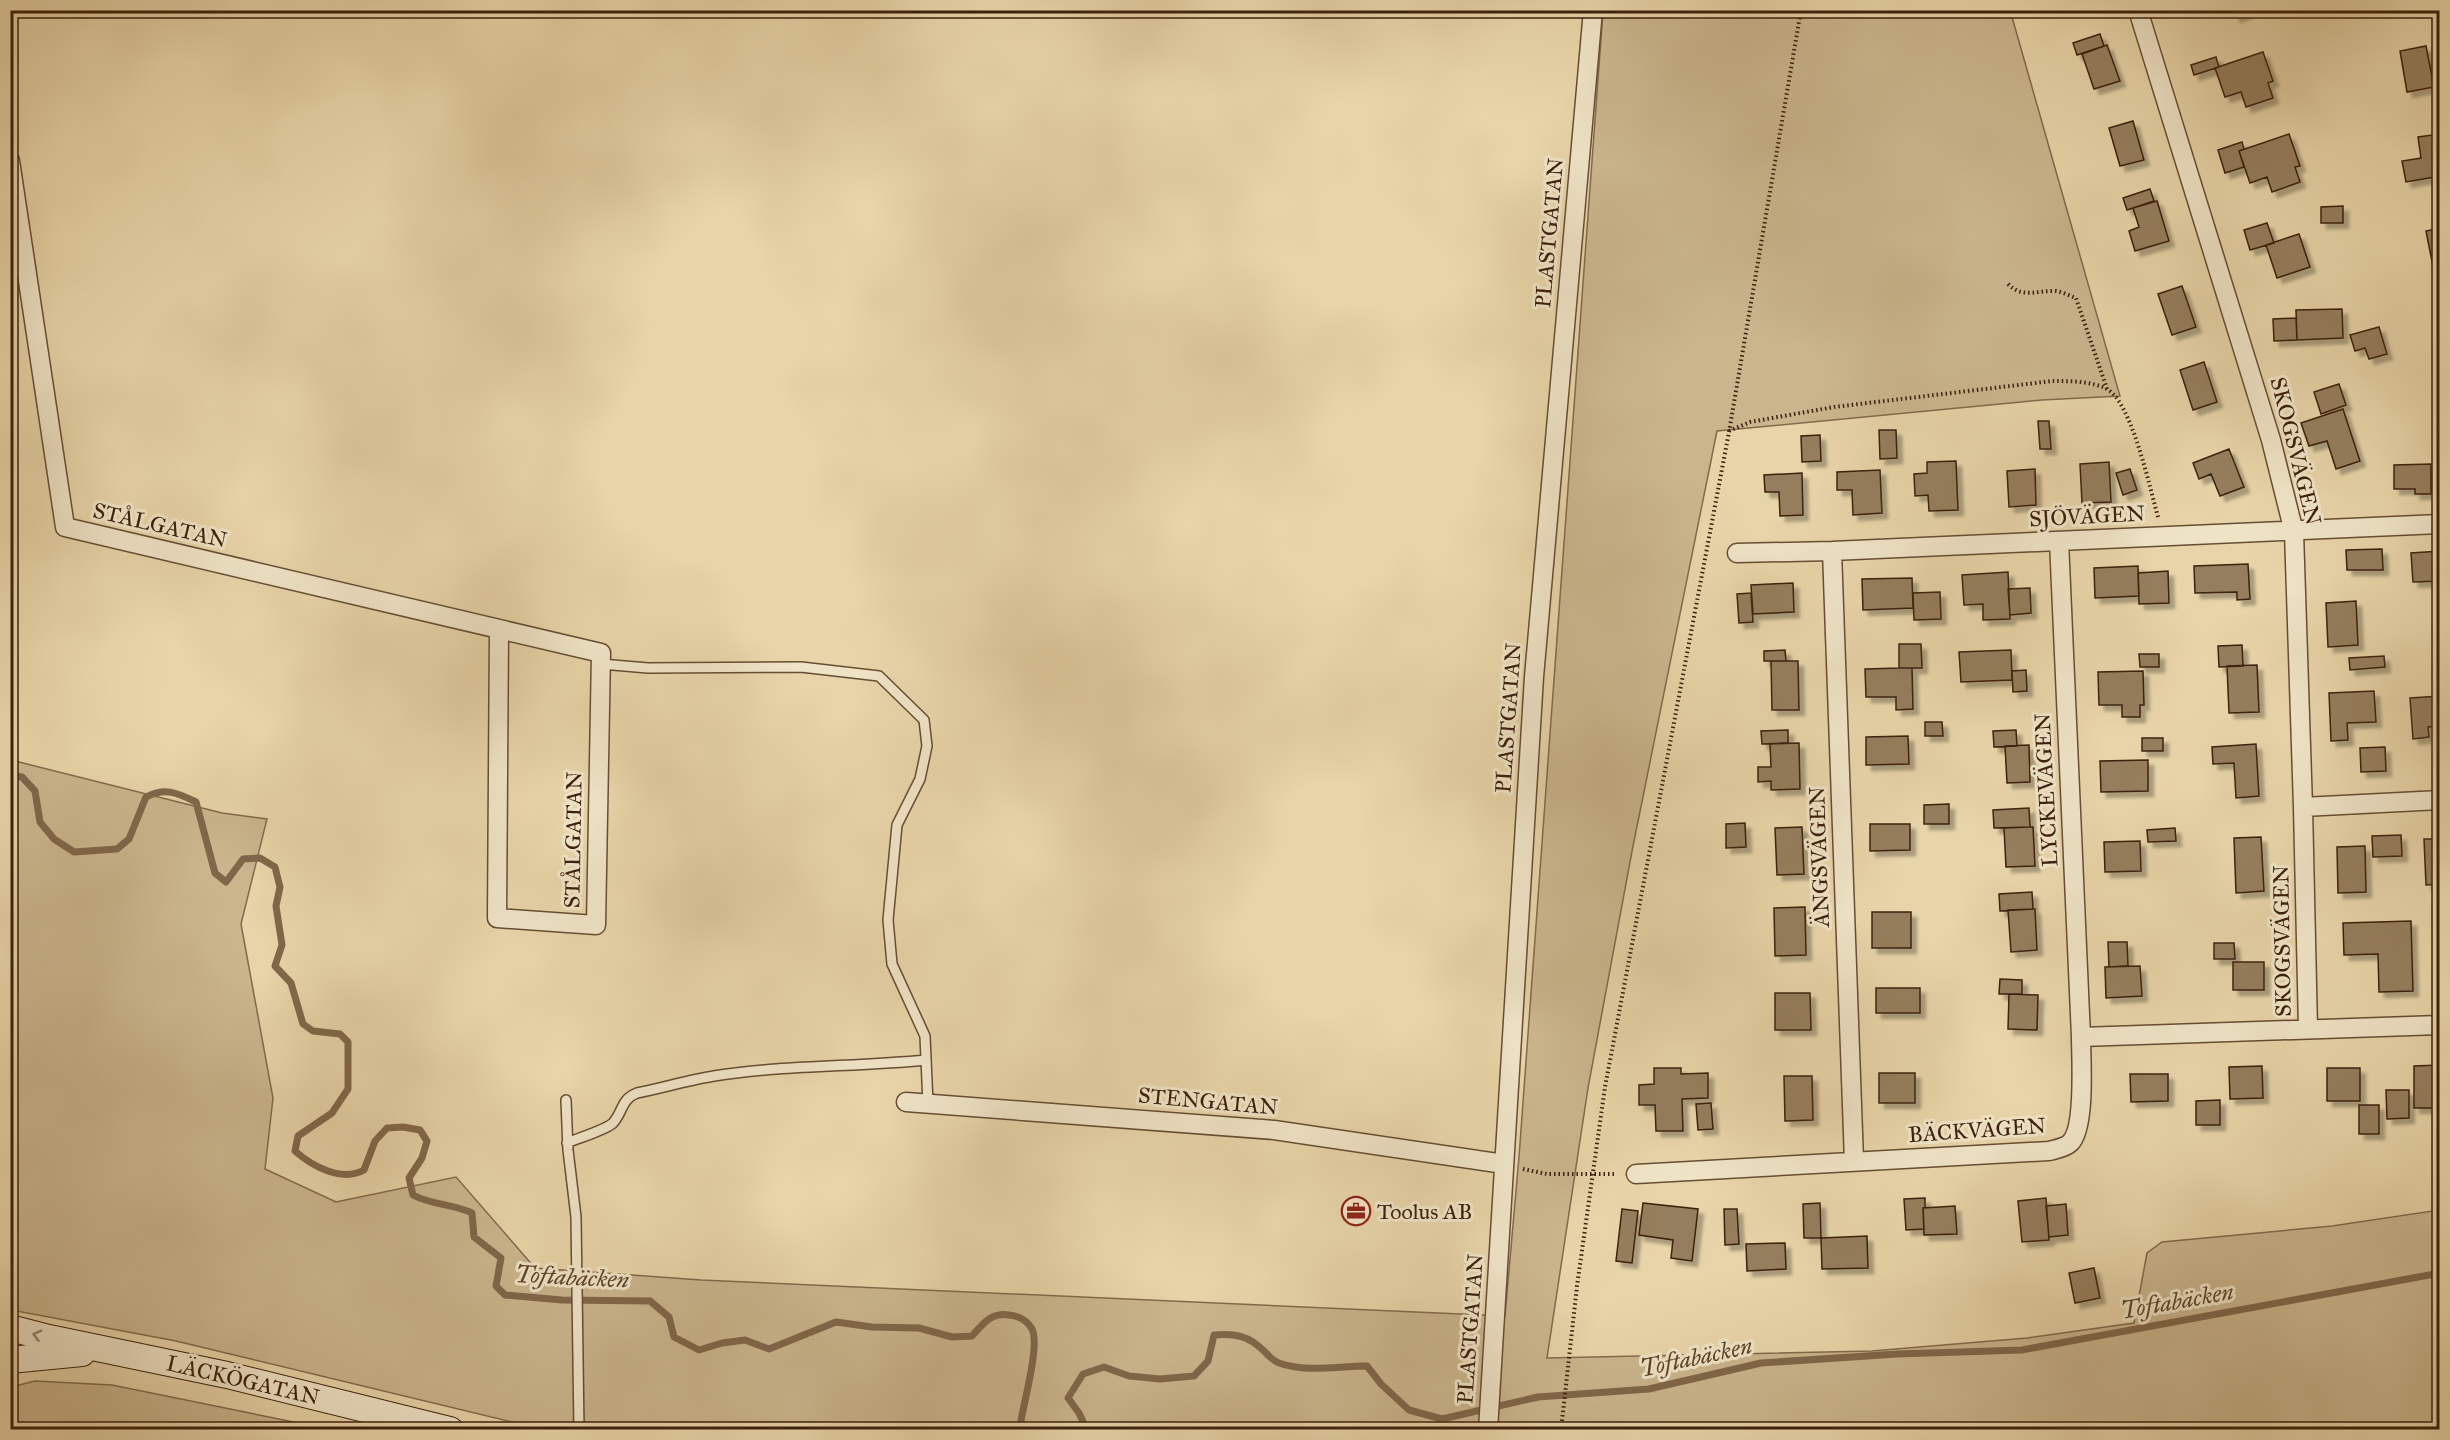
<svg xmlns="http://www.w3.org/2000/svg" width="2450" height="1440" viewBox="0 0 2450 1440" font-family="'IM FELL Great Primer',serif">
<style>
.green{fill:#cab58d;stroke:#836a4c;stroke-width:1.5}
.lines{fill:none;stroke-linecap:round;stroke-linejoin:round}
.stream{stroke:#80674a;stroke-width:7}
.building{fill:#957e5d;stroke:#3c200c;stroke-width:1.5;filter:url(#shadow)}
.lane-casing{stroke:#674d33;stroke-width:12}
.street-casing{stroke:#674d33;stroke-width:21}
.secondary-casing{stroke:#3c200c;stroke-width:28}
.path{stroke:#3c200c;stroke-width:4;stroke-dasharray:1.5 3;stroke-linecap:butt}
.lane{stroke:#efe3c6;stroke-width:9}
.street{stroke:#efe3c6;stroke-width:18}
.secondary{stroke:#efe3c6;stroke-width:26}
.oneway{stroke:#968269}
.labels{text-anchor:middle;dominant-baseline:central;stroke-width:6;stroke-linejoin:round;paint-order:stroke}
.street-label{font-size:22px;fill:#3c200c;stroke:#efe3c6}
.poi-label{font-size:22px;fill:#3c200c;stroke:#efe3c6;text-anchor:start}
.water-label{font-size:24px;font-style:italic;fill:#5e442b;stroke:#efe3c6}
</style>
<defs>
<filter id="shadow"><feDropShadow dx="5.5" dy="5.5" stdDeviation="1.5" flood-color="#0004"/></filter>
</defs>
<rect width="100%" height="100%" fill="#e7d4a8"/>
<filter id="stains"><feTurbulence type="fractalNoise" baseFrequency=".00333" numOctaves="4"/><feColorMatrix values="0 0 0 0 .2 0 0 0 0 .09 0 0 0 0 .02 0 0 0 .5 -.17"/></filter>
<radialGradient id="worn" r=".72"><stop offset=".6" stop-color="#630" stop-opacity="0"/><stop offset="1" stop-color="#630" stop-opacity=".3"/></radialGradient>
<path class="green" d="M2010,10L2120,396L2042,400L1717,431L1633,846L1588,1088L1547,1358L1872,1351L2027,1338L2134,1323L2147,1253L2162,1242L2332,1226L2439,1210L2440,1429L545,1430L176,1341L11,1310V760L222,813L267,819L241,924L273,1098L265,1169L336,1202L456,1177L535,1268L701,1280L1505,1316L1519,1157L1603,11Z
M35,1381L112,1385L328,1429H11V1387Z"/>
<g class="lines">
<path class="stream" d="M10,775L22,777L35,791L40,822L54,839L74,852L117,849L129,839L146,797C165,787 178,793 196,802L215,873L226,882L243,859L260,858L275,867L280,887L276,906L282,945L275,966L291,983L303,1024L313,1031L340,1034L348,1042V1089L332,1113L298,1136L295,1151C313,1167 342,1182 364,1170L375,1141L387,1128L403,1127L420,1130L427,1141L422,1158L409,1178L413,1195C434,1206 451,1203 472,1213L474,1237L501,1258L496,1286L505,1295L562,1300L650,1301L669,1317L674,1337L699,1350L722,1343L745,1340L769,1349L836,1322L872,1327L919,1328L952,1337L972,1336C983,1324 991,1312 1009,1315C1019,1316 1027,1320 1032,1329C1040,1345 1024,1401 1021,1421L1024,1430
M1082,1430L1085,1426L1079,1413L1068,1398L1083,1374L1104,1367L1129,1376L1160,1379L1194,1376L1208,1361L1214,1335C1235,1333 1249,1336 1264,1351C1269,1356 1273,1361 1279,1363C1307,1373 1337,1366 1367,1366L1381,1384L1409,1410L1442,1419L1538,1397L1649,1389L1761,1363L1897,1354L2022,1350L2440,1273"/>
</g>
<path class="building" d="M2233,10H2253L2235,17Z
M2100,34L2104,46L2077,55L2073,43Z
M2107,45L2120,81L2094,89L2082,54Z
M2426,46L2434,87L2407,92L2400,51Z
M2263,52L2273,81L2268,83L2273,98L2246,107L2241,92L2225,97L2215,68Z
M2216,57L2219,67L2194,75L2191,65Z
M2133,121L2144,160L2120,166L2109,128Z
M2289,134L2300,166L2295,167L2300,182L2272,192L2267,177L2250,183L2239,151Z
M2440,134V176L2406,182L2402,161L2421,158L2418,137Z
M2242,142L2244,149L2239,151L2244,167L2225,173L2218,150Z
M2150,189L2154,201L2127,210L2123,198Z
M2157,201L2169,241L2135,251L2129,231L2139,227L2133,208Z
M2343,206V223H2321V207Z
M2267,223L2274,243L2250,250L2244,230Z
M2440,228V292H2438L2426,231Z
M2299,234L2310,267L2277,278L2266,245Z
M2182,286L2196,327L2172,335L2158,294Z
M2342,309L2343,338L2297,340L2296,310Z
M2296,318L2297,340L2274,341L2273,319Z
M2379,327L2387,354L2369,359L2365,348L2355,351L2350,335Z
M2204,362L2217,402L2193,410L2180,370Z
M2339,384L2346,405L2321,414L2314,392Z
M2343,409L2360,461L2336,469L2327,441L2309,446L2301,423Z
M2038,421H2049L2051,449H2040Z
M1879,430H1896L1897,458L1880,459Z
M1820,435L1821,461L1802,462L1801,436Z
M2229,449L2244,487L2220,496L2211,474L2199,479L2193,463Z
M1956,461L1958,510L1929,511L1928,495L1915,496L1914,474L1927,473V462Z
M2109,462L2111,502L2082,503L2080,464Z
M2431,464V494H2415V489H2394V465Z
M2035,469L2036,505L2009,507L2007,471Z
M2130,469L2137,490L2123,495L2116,473Z
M1880,470L1882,513L1853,515L1852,490H1837V472Z
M1802,473L1803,515L1780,516L1779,492H1765L1764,475Z
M2382,549L2383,570H2347L2346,550Z
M2440,551V581L2413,582L2411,553Z
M2248,564L2250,599L2237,600V592L2195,593L2194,566Z
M2138,566L2139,596L2095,598L2094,568Z
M2168,571L2169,603L2139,604L2138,573Z
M2008,572L2010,619L1983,620V604L1964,605L1962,575Z
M1912,578L1913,608L1863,610L1862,579Z
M1793,583L1794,612L1753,614L1751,585Z
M2030,588L2031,613L2010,615L2008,589Z
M1940,592L1941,619L1914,620L1913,593Z
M1751,593L1753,622L1739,623L1737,594Z
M2356,601L2358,645L2328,647L2326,603Z
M1899,644H1921L1922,668H1899Z
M2242,645L2243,666L2219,667L2218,646Z
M1785,650L1786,661H1764V651Z
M2011,650L2012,680L1961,682L1959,652Z
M2139,654H2159V667H2140Z
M2384,656L2385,667L2350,670L2349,658Z
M1771,661H1798L1799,710H1772Z
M2257,665L2259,712L2229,713L2227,666Z
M1899,668H1912L1913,709L1896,710V697H1866L1865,669Z
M2026,670L2027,691L2013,692L2012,671Z
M2143,671L2144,705H2140V717H2122V705H2099L2098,672Z
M2374,691L2376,722L2347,723L2348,740L2331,741L2329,693Z
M2440,696V726L2428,727L2429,737L2413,739L2410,698Z
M1925,722H1942L1943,736H1925Z
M1788,730V743L1762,744L1761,731Z
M2016,730L2017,746L1994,747L1993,731Z
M1908,736L1909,764L1866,765V737Z
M2142,738H2163V751H2142Z
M1799,743L1800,789L1771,790V781L1758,782V767H1771L1770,744Z
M2256,744L2259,796L2236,798L2234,763L2213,764L2212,747Z
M2029,745L2030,782L2007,783L2005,746Z
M2385,747L2386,771L2361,772L2360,748Z
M2148,760V791L2101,792L2100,761Z
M1949,804V824H1924V805Z
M2029,808L2030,827L1994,828L1993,810Z
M1745,823L1746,847L1726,848V824Z
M1870,824H1910V850L1870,851Z
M1802,827L1804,874L1777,875L1775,828Z
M2030,827H2033L2035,866L2006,867L2004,828Z
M2175,828L2176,841L2148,842L2147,830Z
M2401,835L2402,856L2373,857L2372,836Z
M2261,837L2264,891L2236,893L2234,838Z
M2424,839H2440V884L2426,885Z
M2140,841L2141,871L2105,872L2104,842Z
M2365,846L2366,892L2338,893L2337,847Z
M2032,892L2033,909L2000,911L1999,894Z
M1805,907L1806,955L1775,956L1774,908Z
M2033,909H2035L2037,950L2011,952L2008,910Z
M1872,912H1911V948H1872Z
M2411,921L2413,991L2379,992L2378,954L2344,955L2343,923Z
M2108,942H2127L2128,966L2109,967Z
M2214,943H2234L2235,959H2214Z
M2233,962H2264V990H2233Z
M2140,966L2142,996L2106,998L2105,967Z
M2000,979L2022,980V994H1999Z
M1876,988H1920V1013H1876Z
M1775,993H1810L1811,1030H1775Z
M2009,994L2038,995L2037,1030L2008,1029Z
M2440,1065V1096H2433L2434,1108H2414V1066Z
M2262,1066L2263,1098L2230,1099L2229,1067Z
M1654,1068H1681V1074L1708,1073V1098L1682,1099L1683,1131H1656L1655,1105H1639V1085L1654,1084Z
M2327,1068H2360V1101H2327Z
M1879,1073H1915V1103H1879Z
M2130,1074H2168V1101L2131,1102Z
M1784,1076H1812L1813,1120L1785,1121Z
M2386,1090H2409V1118L2387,1119Z
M2220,1100V1125H2196V1101Z
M1711,1103L1713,1129L1698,1130L1696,1104Z
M2359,1105H2379V1134H2359Z
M1925,1198V1208H1923L1924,1229L1906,1230L1904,1199Z
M2046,1198L2049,1240L2022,1242L2018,1201Z
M1643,1203L1698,1209L1692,1261L1671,1258L1673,1240L1639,1235Z
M1820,1203L1821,1238H1804L1803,1204Z
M2066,1204L2068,1235L2049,1237L2046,1206Z
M1955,1206L1957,1234L1924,1235L1923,1208Z
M1622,1209L1638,1211L1632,1263L1616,1261Z
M1724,1209H1737L1739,1244L1725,1245Z
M1867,1236L1868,1268L1822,1269L1821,1238Z
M1785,1243L1786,1269L1747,1271L1746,1244Z
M2094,1268L2100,1298L2075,1303L2069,1273Z"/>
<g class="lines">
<g class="lane-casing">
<path id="lane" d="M601,664L648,668L801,667L879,676L924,720L927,746L920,779L897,825L888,920L892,964L925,1036L928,1104
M566,1100L568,1150L576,1217L579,1430
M567,1143C578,1138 606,1130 613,1123C623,1112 621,1099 637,1093C663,1088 688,1080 714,1076C784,1065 856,1067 926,1060"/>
</g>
<g class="street-casing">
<path id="street" d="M2138,10L2271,440L2294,532L2303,807L2308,1029
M10,161L65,527L601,653L596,925L497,918L499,629
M2059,541L2081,1037
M1832,551L1854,1161
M1737,553L1832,551L2440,524
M2303,807L2440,800
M906,1102L1274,1130L1504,1164
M1636,1174L2049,1151C2056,1149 2065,1148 2070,1143C2086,1128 2081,1059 2081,1037L2440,1025
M1488,1430L1534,677L1593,10"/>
</g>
<g class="secondary-casing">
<path id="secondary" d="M10,1328L49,1338L227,1375L450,1430
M10,1360L82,1353"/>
</g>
<path class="path" d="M2008,284C2023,299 2038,290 2056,291C2063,292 2070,296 2076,298L2107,389
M1729,431L1750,422L1834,407L2052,381C2070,381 2091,381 2107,389C2132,403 2150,489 2158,517
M1523,1169L1547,1174H1617
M1561,1430L1577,1286L1605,1087L1729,432L1801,10"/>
<use href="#lane" class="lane"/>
<use href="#street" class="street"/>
<use href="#secondary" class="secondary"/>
</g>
<defs><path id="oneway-chevron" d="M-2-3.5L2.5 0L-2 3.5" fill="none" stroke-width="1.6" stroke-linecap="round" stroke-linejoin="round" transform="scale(1.5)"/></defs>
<use class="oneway" href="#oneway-chevron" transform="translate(37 1335) rotate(-165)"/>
<defs>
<g id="office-ring" transform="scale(1.5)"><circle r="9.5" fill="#efe3c6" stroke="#8f2418" stroke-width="1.5"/><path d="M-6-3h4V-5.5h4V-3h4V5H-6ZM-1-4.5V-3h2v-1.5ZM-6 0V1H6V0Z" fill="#8f2418"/></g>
</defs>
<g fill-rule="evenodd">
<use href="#office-ring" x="1356" y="1211"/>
</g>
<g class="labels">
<g class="street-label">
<text transform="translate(1549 233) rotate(-85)">PLASTGATAN</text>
<text transform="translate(2296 451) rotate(76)">SKOGSVÄGEN</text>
<text transform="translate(2087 516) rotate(-3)">SJÖVÄGEN</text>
<text transform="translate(160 525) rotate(13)">STÅLGATAN</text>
<text transform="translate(1508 718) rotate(-86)">PLASTGATAN</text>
<text transform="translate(2046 790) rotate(-93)">LYCKEVÄGEN</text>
<text transform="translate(573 840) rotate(-89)">STÅLGATAN</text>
<text transform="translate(1819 857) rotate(-92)">ÄNGSVÄGEN</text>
<text transform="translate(2282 941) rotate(-91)">SKOGSVÄGEN</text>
<text transform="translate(1208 1101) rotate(5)">STENGATAN</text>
<text transform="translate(1977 1130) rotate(-4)">BÄCKVÄGEN</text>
<text transform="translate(1470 1329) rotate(-86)">PLASTGATAN</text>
<text transform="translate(243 1380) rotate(13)">LÄCKÖGATAN</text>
</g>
<g class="poi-label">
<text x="1377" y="1211">Toolus AB</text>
</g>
<g class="water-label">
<text transform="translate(572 1277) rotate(3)">Toftabäcken</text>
<text transform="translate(2177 1301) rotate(-10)">Toftabäcken</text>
<text transform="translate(1696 1357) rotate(-12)">Toftabäcken</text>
</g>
</g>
<rect width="2450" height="1440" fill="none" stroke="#e7d4a8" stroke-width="36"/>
<rect x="12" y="12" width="2426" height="1416" fill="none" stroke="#3c200c" stroke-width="3"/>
<rect x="18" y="18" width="2414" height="1404" fill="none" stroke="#3c200c" stroke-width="1.5"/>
<rect width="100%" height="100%" filter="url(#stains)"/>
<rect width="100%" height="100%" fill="url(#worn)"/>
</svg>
